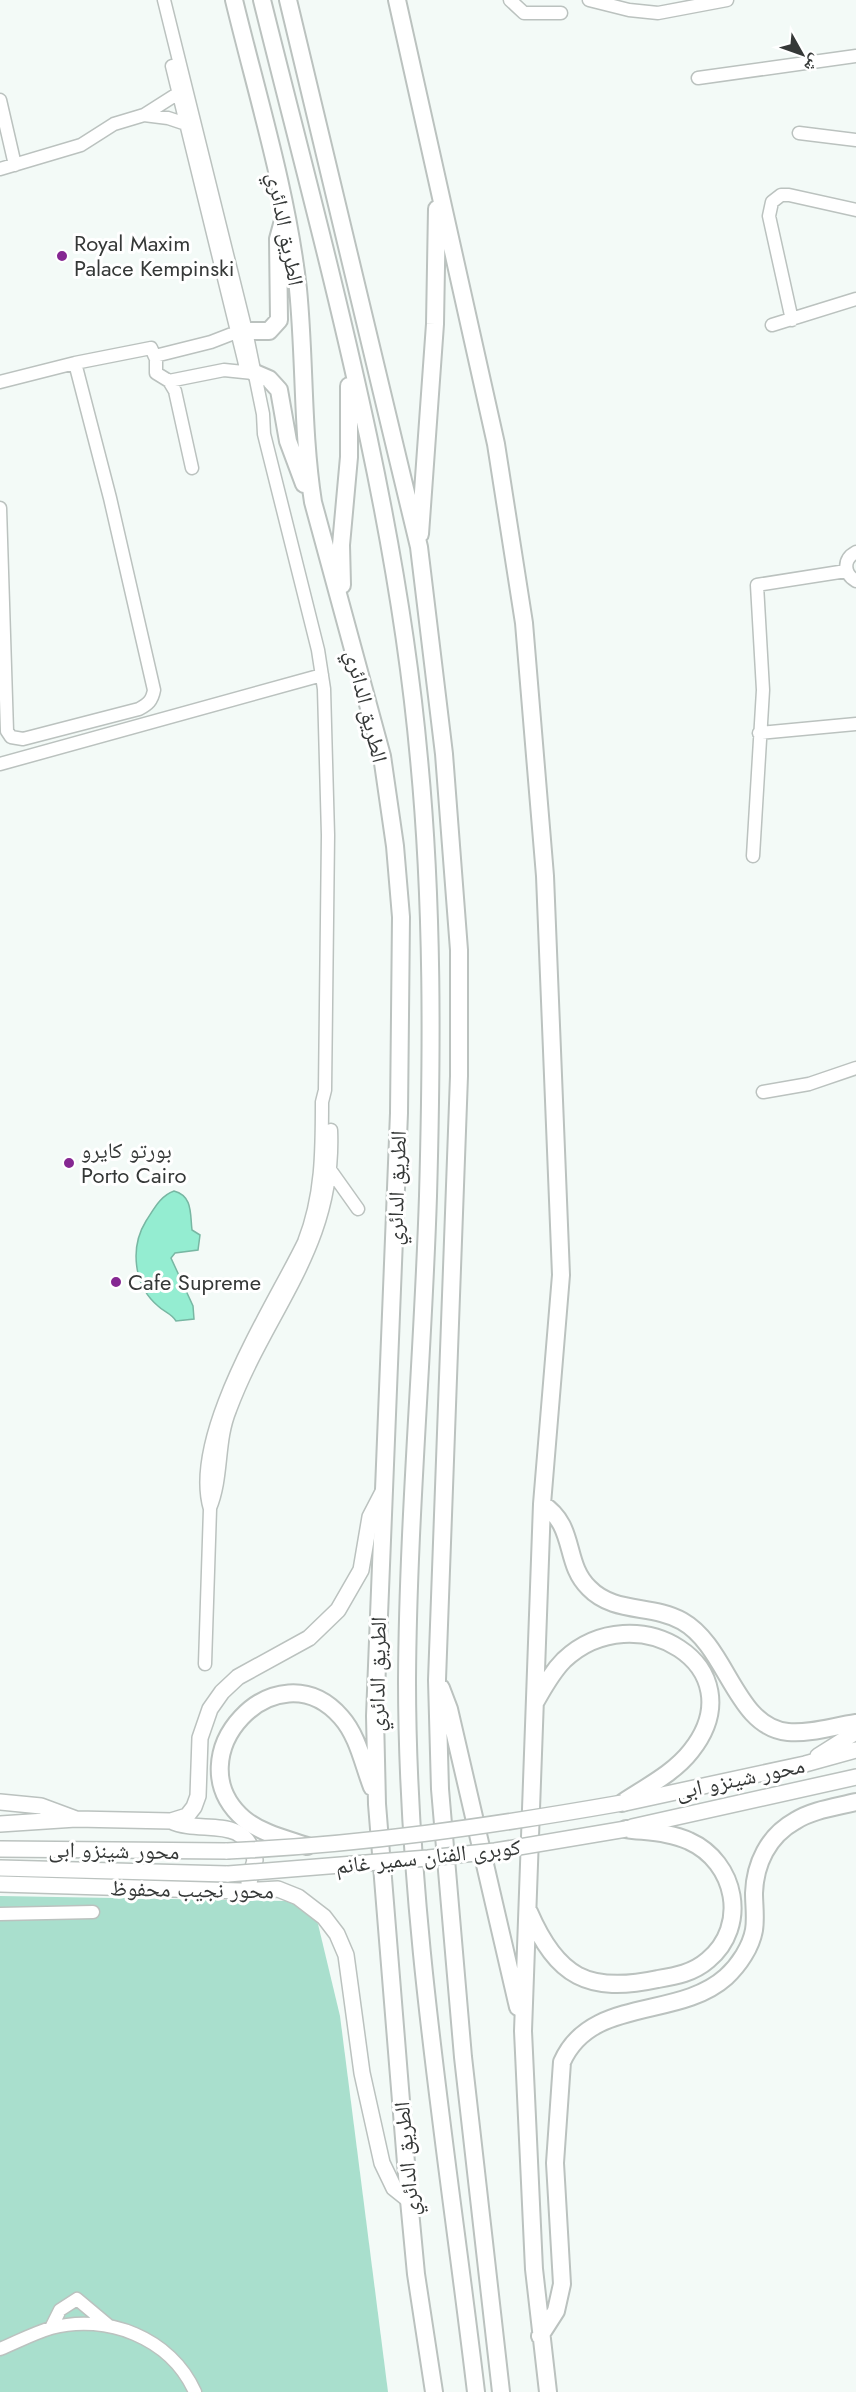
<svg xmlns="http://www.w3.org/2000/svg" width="856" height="2392" viewBox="0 0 856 2392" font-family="Jost,'Noto Naskh Arabic',sans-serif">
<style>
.green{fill:#a9dfcd}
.water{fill:#94edd1;stroke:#78b7a3;stroke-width:1.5}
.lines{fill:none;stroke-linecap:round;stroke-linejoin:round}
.minor-casing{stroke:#bbc2bf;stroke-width:15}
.major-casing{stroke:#bbc2bf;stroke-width:18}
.highway-casing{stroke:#bbc2bf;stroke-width:20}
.minor{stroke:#fff;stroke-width:12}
.major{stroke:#fff;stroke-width:15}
.highway{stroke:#fff;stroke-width:16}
.major-bridge-casing{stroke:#bbc2bf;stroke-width:18;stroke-linecap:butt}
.major-bridge{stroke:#fff;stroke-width:15}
.poi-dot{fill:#852792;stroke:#fff;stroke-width:2}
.labels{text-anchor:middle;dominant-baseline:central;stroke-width:6;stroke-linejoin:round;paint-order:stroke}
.street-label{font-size:22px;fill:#353837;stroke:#fff}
.poi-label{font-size:22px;fill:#353837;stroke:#fff;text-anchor:start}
</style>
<rect width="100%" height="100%" fill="#f3faf7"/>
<path class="green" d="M0,1896L286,1901L310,1911L318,1924L340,2016L388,2392H0Z"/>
<path class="water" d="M174,1191C193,1196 190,1214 192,1230L200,1235L198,1250L175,1253L171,1258L193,1306L194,1319L176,1321C171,1313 164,1312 158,1306C133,1285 130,1247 146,1221C154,1209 160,1196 174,1191Z"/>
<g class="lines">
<g class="minor-casing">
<path id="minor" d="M164,0L246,331L263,414L264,434L318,650L324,689L328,835L325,1090L322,1102C322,1151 322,1196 304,1242C272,1308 188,1436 210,1509L205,1664
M510,0L524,13H561
M589,0L629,10L658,13L727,0
M172,66L245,364
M698,78L856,56
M0,100L15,165
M144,115L168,118L189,125
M799,133L856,140
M0,169L81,145L114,124L144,115L177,94
M792,320L769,216L772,202L781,195H789L856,210
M772,325L856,299
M155,356L211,342L242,330
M169,381L224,370L253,373
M0,382L75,363L151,348L156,359V373L169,381L175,391L192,468
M0,508L7,731L11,737L23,739L139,709C148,704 152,701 154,690L110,498L75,363
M856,552C843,559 843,573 856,581
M759,733L856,724
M0,764L322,675
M753,856L763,690L757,585L846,571
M763,1092L809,1084L856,1068
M331,1171L358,1209
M210,1508C223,1477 217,1441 230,1410C268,1308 336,1247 331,1130
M0,1914L93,1912
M51,2328L60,2310L77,2299L108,2325
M0,2349C17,2342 34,2333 51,2328C107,2313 171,2338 195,2392"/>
</g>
<g class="major-casing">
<path id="major" d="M818,1756L856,1732
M0,1802L41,1806L76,1819
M625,1803L805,1764L856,1750
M171,1821C201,1835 246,1813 255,1860L249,1882
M0,1824L76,1819L171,1821L187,1816L194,1807L198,1796L200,1738L210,1709L222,1692L238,1677L309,1638L338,1610L361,1570L370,1517L384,1490
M632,1827L856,1777
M0,1849L227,1851
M0,1868L228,1874
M0,1884L241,1891L278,1889L298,1897L324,1917L337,1934L346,1955L362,2073L382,2163L394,2188L409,2200"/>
</g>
<g class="highway-casing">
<path id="highway" d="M234,0C257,95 287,191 298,289C305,360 302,432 313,502L382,756L395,846L401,917L399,1113L375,1716L377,1804L409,2200L416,2274L434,2392
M262,0C324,250 396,502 419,759C433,904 432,1051 428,1196C423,1357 408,1519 407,1680C407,1919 448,2156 476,2392
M288,0L419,547L444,754L459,950V1076L437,1680L440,1789L463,2057L501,2392
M397,0L496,444L524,623L545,876L561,1275L542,1504L523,2031L534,2269L548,2392
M246,331H269L279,320L278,239L284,217
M255,373L269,379L279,390L288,441L304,484
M420,534L435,324L437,209
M342,585L341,545L349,457V386
M542,1504C577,1526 563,1563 589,1588C614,1614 652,1604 682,1621C728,1647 735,1727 788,1732C811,1734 834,1726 856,1723
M441,1688L449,1709L518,2007
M536,1701C544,1687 552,1672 564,1660C635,1593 758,1666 691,1751C674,1773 646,1787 622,1803
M307,1846C286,1839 261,1833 244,1819C172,1757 277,1644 341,1717C358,1736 363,1764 372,1787
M529,1912C557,1977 588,1994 658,1979C676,1976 693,1973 708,1960C749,1926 736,1862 689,1841C670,1832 647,1832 626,1829
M540,2336L556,2311L562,2284L555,2163L562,2062C591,1996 678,2020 726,1977C739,1965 751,1947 754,1930C756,1918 754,1905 754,1893C755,1864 768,1836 795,1821C812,1810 836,1807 856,1802"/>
</g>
<use href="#minor" class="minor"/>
<use href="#major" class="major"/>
<use href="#highway" class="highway"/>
<g class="major-bridge-casing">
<path id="major-bridge" d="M227,1851C361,1845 491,1826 622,1803
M228,1874L428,1858L495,1851L626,1829"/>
</g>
<use href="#major-bridge" class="major-bridge"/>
</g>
<g class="poi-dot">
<circle cx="62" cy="256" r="6"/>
<circle cx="69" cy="1163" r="6"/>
<circle cx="116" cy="1282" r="6"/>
</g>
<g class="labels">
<g class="street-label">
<text transform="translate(286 229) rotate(79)">الطريق الدائري</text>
<text transform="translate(367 706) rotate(76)">الطريق الدائري</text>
<text transform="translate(396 1188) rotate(-88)">الطريق الدائري</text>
<text transform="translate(377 1674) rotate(-89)">الطريق الدائري</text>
<text transform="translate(740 1778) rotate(-12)">محور شينزو ابى</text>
<text transform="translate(114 1850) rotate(1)">محور شينزو ابى</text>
<text transform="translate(428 1856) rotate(-6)">كوبرى الفنان سمير غانم</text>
<text transform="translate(192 1889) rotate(1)">محور نجيب محفوظ</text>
<text transform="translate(406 2159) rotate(-95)">الطريق الدائري</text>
</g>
<g class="poi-label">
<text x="74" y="243">Royal Maxim<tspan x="74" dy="25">Palace Kempinski</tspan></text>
<text x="81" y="1150">بورتو كايرو<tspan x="81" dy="25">Porto Cairo</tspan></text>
<text x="128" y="1282">Cafe Supreme</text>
</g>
</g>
<g transform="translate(802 54) rotate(130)" stroke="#ffffff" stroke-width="4.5" paint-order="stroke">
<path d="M0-4.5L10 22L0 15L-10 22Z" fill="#353837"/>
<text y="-9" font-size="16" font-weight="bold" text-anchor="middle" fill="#353837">ش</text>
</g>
</svg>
